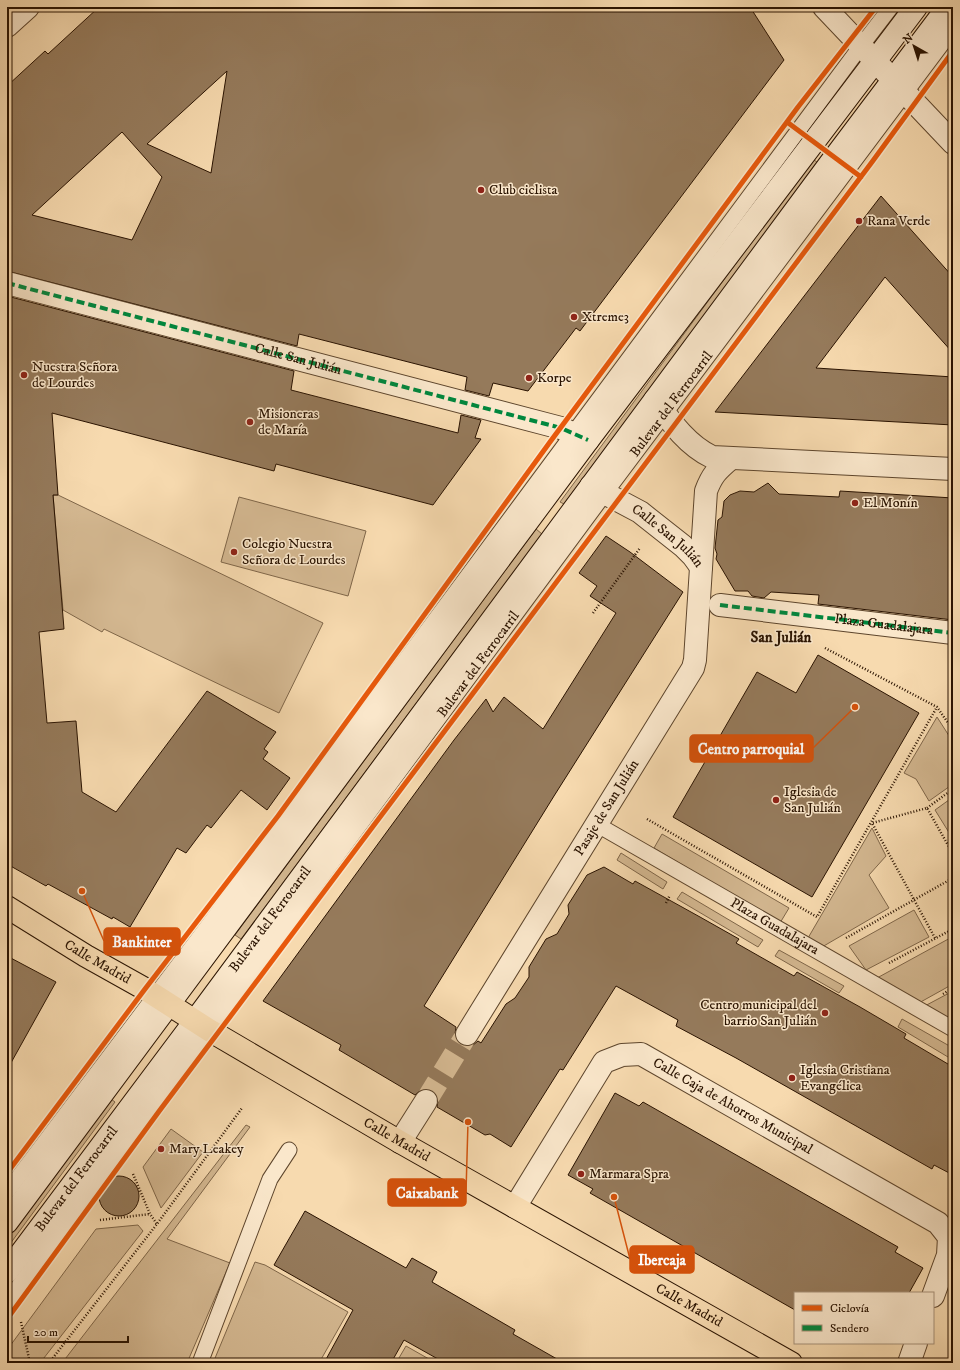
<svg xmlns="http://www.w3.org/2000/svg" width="960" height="1370" viewBox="0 0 960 1370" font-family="'IM FELL DW Pica',serif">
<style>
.green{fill:#d4b891;stroke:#7f6649}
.building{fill:#957a5b;stroke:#2a1301;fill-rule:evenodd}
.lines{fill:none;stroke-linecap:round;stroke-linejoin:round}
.minor-tunnel{stroke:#d8bc95;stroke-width:22;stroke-dasharray:22 11;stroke-linecap:butt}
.service-casing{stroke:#5d452c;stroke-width:17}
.minor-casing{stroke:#5d452c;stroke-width:24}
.secondary-casing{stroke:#2a1301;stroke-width:24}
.primary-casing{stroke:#2a1301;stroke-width:24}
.path{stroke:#2a1301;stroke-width:2.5;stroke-dasharray:1 2;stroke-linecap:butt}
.service{stroke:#fae7cb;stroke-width:15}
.minor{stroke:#fae7cb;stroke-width:22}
.secondary{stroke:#fae7cb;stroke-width:22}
.primary{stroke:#f7daaf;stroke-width:22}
.quiet{stroke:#00873e;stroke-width:4;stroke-dasharray:8 4;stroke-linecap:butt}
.cycleway-casing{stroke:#fae7cb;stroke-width:8}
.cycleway{stroke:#e8590c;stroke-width:5}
.poi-dot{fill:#8f2418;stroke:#fae7cb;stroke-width:1.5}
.labels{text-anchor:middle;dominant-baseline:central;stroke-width:3;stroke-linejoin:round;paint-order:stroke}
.poi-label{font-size:14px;fill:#2a1301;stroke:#fae7cb;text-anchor:start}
.street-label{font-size:14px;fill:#2a1301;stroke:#fae7cb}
.neighbourhood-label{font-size:15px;font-weight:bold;fill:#2a1301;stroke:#fae7cb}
.leader{fill:none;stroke:#d5520b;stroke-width:1.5}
.callout-dot{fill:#d5520b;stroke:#fae7cb;stroke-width:1.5}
.callout{fill:#d5520b;stroke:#d5520b;stroke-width:1.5}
.callout-label{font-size:15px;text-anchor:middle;font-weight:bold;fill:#fff}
</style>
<rect width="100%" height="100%" fill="#f7daaf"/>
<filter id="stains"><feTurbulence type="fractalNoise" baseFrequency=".005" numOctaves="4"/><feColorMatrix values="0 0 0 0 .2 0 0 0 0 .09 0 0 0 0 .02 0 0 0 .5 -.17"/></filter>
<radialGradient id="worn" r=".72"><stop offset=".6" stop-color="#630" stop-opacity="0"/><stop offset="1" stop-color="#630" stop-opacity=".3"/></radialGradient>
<path class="green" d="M813,159L818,163L564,504L560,502Z
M53,495H58L323,623L279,713L104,629L102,632L63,610Z
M239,497L366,531L348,596L221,562Z
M536,529L542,534L241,939L235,935Z
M937,717L953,742V784L929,801L916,779L904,773Z
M953,797V839L935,810Z
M872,828L886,856L869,875L889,908L822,947L808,938Z
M662,834L789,908L780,923L654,848Z
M621,853L667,882L663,889L617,860Z
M682,892L763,940L758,947L677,899Z
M914,910L929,937L866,970L849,946Z
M952,937L953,984L917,1004L877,978Z
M779,950L844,986L839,993L775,956Z
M953,991V1026L921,1008Z
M902,1019L953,1048V1060L898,1027Z
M111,1099L115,1102L7,1248V1239Z
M246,1125L250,1127L167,1239L230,1263L187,1363H62Z
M171,1129L203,1152L161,1208L143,1167Z
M138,1225L143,1231L40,1363H7V1350L96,1229Z
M255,1262L265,1265L348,1312L319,1363H213Z
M406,1346L436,1363H396Z"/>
<path class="building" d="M99,7H750L784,60L580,331L576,328L528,391L493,383L489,396L465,390L467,377L299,334L297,346L7,271V86L45,51L48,54ZM227,71L211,173L147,144ZM122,132L162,177L132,240L32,215Z
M881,196L953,277V353L885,277L816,368L953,377V425L715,412Z
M7,296L294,371L291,390L458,433L461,415L481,420L475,438L481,439L433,505L276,464L274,471L52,413L58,495H53L64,629L39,632L47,723L76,721L82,792L116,812L207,691L276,732L264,749L268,752L263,759L290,778L267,810L241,790L211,828L207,825L186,853L177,848L130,927L113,917L112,919L48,884L46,886L7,864Z
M768,483L779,494L839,497L840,491L953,498V620L818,604L819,595L771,592L764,598L752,596L748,591H735L716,559L717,554L715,548L718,520L722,517L724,501L730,495L740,491L754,492Z
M606,536L630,552L683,592L554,796L424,1006L456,1027L455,1034L456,1040L460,1044L467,1046L473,1045L478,1041L481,1043L506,1004L515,998L529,977V967L546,939L557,934L569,914L568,905L587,875L604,867L633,884L635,881L700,917L739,939L736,943L794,976L797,972L860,1007L906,1034L904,1038L953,1067V1175L934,1165L932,1169L736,1058L676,1026L678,1020L616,986L563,1070L560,1069L511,1147L490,1134L485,1135L437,1107L438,1101L437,1096L432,1090L427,1089L421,1090L415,1095L339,1050L341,1045L263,1001L454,740L486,699L493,712L504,697L543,729L616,613L590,596L597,586L579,573Z
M818,655L919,713L812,897L673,817L757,672L796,693Z
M7,956L56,982L7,1070Z
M615,1093L639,1106L643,1102L898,1247L895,1252L923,1268L909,1293H795V1310L590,1193L593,1189L568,1175Z
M99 1196a20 20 0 1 1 40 0a20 20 0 1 1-40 0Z
M305,1211L406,1268L412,1258L437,1272L432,1282L515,1330L513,1334L564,1363H445L404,1340L391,1363H324L353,1310L274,1265Z"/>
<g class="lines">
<path class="minor-tunnel" d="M426,1101L467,1034"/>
<g class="service-casing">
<g id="service">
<path id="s1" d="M596,824L953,1029"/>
<path d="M7,1192L213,919L861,46L891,7"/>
<path id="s2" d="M7,1302L605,493L953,29"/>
<path d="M200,1363L270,1179L289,1150"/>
</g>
</g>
<g class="minor-casing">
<g id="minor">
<path d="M824,7L953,143"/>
<path d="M7,26L28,7"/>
<path d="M7,283L561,428L588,440"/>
<path d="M655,400C671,422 687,445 712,457L953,469"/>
<path id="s3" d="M591,486L640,512L683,546L693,556L701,567"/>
<path d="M720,605L953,633"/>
<path id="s4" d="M467,1034L693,668L695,660L706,491C712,475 717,470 730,459"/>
<path d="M400,1142L426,1101"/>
<path id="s5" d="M515,1207L604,1062L622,1055L641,1054L938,1223L949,1237L948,1255L933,1296"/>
<path d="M909,1363L916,1343"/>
</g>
</g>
<g class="secondary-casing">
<g id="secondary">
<path d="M7,1222L588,440L916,7"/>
<path id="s6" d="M7,1272L195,1021L829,165L948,7"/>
</g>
</g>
<g class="primary-casing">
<g id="primary">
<path id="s7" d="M7,907L86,956L145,989L209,1030L400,1142L791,1363"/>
</g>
</g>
<path class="path" d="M593,613L640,548
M825,648L937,707L953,730
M927,808L953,789
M647,819L817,917L937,707
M666,903L670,895
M846,938L953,878
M935,938L872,823L927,808L953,854
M889,963L953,929
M943,994L953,988
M133,1174L150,1214L157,1224
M100,1220L150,1214
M21,1322L30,1363
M49,1363L157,1224L242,1108"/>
<use href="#service" class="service"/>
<use href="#minor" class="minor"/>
<use href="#secondary" class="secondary"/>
<use href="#primary" class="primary"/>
<g class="quiet">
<path id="s8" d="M7,283L561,428L588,440"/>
<path id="s9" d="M720,605L953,633"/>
</g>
<g class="cycleway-casing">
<path id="cycleway" d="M787,122L861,177
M7,1173L145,989L278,816L550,442L798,107L876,7
M7,1319L160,1110L872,162L953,51"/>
</g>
<use href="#cycleway" class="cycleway"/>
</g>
<g class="poi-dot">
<circle cx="481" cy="190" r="4"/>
<circle cx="859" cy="221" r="4"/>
<circle cx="574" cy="317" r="4"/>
<circle cx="24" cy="375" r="4"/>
<circle cx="529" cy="378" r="4"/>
<circle cx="250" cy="422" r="4"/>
<circle cx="855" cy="503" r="4"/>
<circle cx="234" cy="552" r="4"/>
<circle cx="776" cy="800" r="4"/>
<circle cx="825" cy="1013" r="4"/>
<circle cx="792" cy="1078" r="4"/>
<circle cx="161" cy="1149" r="4"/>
<circle cx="581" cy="1174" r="4"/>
</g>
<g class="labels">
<g class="poi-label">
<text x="489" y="190">Club ciclista</text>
<text x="867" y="221">Rana Verde</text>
<text x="582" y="317">Xtreme3</text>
<text x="32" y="367">Nuestra Señora<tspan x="32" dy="16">de Lourdes</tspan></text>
<text x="537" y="378">Korpe</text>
<text x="258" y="414">Misioneras<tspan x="258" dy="16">de María</tspan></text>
<text x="863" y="503">El Monín</text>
<text x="242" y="544">Colegio Nuestra<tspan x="242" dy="16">Señora de Lourdes</tspan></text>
<text x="784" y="792">Iglesia de<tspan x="784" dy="16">San Julián</tspan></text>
<text x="817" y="1005" text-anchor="end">Centro municipal del<tspan x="817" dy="16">barrio San Julián</tspan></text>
<text x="800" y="1070">Iglesia Cristiana<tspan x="800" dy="16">Evangélica</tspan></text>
<text x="169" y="1149">Mary Leakey</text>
<text x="589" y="1174">Marmara Spra</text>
</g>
<g class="street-label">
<text stroke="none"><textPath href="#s8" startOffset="301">Calle San Julián</textPath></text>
<text stroke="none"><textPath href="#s2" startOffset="1117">Bulevar del Ferrocarril</textPath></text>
<text stroke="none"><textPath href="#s3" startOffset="92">Calle San Julián</textPath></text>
<text stroke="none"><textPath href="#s9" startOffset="165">Plaza Guadalajara</textPath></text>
<text stroke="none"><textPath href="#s2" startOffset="793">Bulevar del Ferrocarril</textPath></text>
<text stroke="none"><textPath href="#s4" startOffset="266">Pasaje de San Julián</textPath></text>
<text stroke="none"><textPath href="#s6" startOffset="440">Bulevar del Ferrocarril</textPath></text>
<text stroke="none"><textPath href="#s1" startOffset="206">Plaza Guadalajara</textPath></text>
<text stroke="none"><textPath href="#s7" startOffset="106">Calle Madrid</textPath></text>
<text stroke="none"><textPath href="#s5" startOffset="314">Calle Caja de Ahorros Municipal</textPath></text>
<text stroke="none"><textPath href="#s7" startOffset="454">Calle Madrid</textPath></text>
<text stroke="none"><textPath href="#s6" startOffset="116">Bulevar del Ferrocarril</textPath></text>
<text stroke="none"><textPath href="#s7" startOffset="790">Calle Madrid</textPath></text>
</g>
<g class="neighbourhood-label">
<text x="781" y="637">San Julián</text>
</g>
</g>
<path class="leader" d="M855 707L813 748M82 891L104 941M468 1122L466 1192M614 1197L630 1259"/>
<g class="callout-dot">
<circle cx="855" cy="707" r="4"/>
<circle cx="82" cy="891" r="4"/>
<circle cx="468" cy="1122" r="4"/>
<circle cx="614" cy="1197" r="4"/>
</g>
<g class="callout">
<rect x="690" y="735" width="123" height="27" rx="4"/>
<rect x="104" y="928" width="76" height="27" rx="4"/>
<rect x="388" y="1179" width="78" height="27" rx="4"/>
<rect x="630" y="1246" width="64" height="27" rx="4"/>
</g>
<g class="callout-label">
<text x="751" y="754">Centro parroquial</text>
<text x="142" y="947">Bankinter</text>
<text x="427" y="1198">Caixabank</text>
<text x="662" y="1265">Ibercaja</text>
</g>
<rect width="960" height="1370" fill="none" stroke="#f7daaf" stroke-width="24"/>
<rect x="8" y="8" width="944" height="1354" fill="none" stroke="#2a1301" stroke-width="2"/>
<rect x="12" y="12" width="936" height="1346" fill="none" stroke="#2a1301"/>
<rect x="794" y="1292" width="140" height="52" fill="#fae7cb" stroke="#a7927a"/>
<rect x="802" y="1305" width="20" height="6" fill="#e8590c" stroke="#a7927a"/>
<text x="830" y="1312" font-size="12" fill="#2a1301">Ciclovía</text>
<rect x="802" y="1325" width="20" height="6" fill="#00873e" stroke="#a7927a"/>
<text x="830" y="1332" font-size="12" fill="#2a1301">Sendero</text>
<g transform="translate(914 46) rotate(321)" stroke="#fae7cb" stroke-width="3" paint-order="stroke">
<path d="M0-3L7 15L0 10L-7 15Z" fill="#2a1301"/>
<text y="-6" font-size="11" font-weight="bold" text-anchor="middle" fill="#2a1301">N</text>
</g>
<path d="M28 1336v6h100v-6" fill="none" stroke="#2a1301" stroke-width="2"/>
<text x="34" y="1336" font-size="12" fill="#2a1301" stroke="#fae7cb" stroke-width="3" paint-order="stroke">20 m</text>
<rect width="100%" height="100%" filter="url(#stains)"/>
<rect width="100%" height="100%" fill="url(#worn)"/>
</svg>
